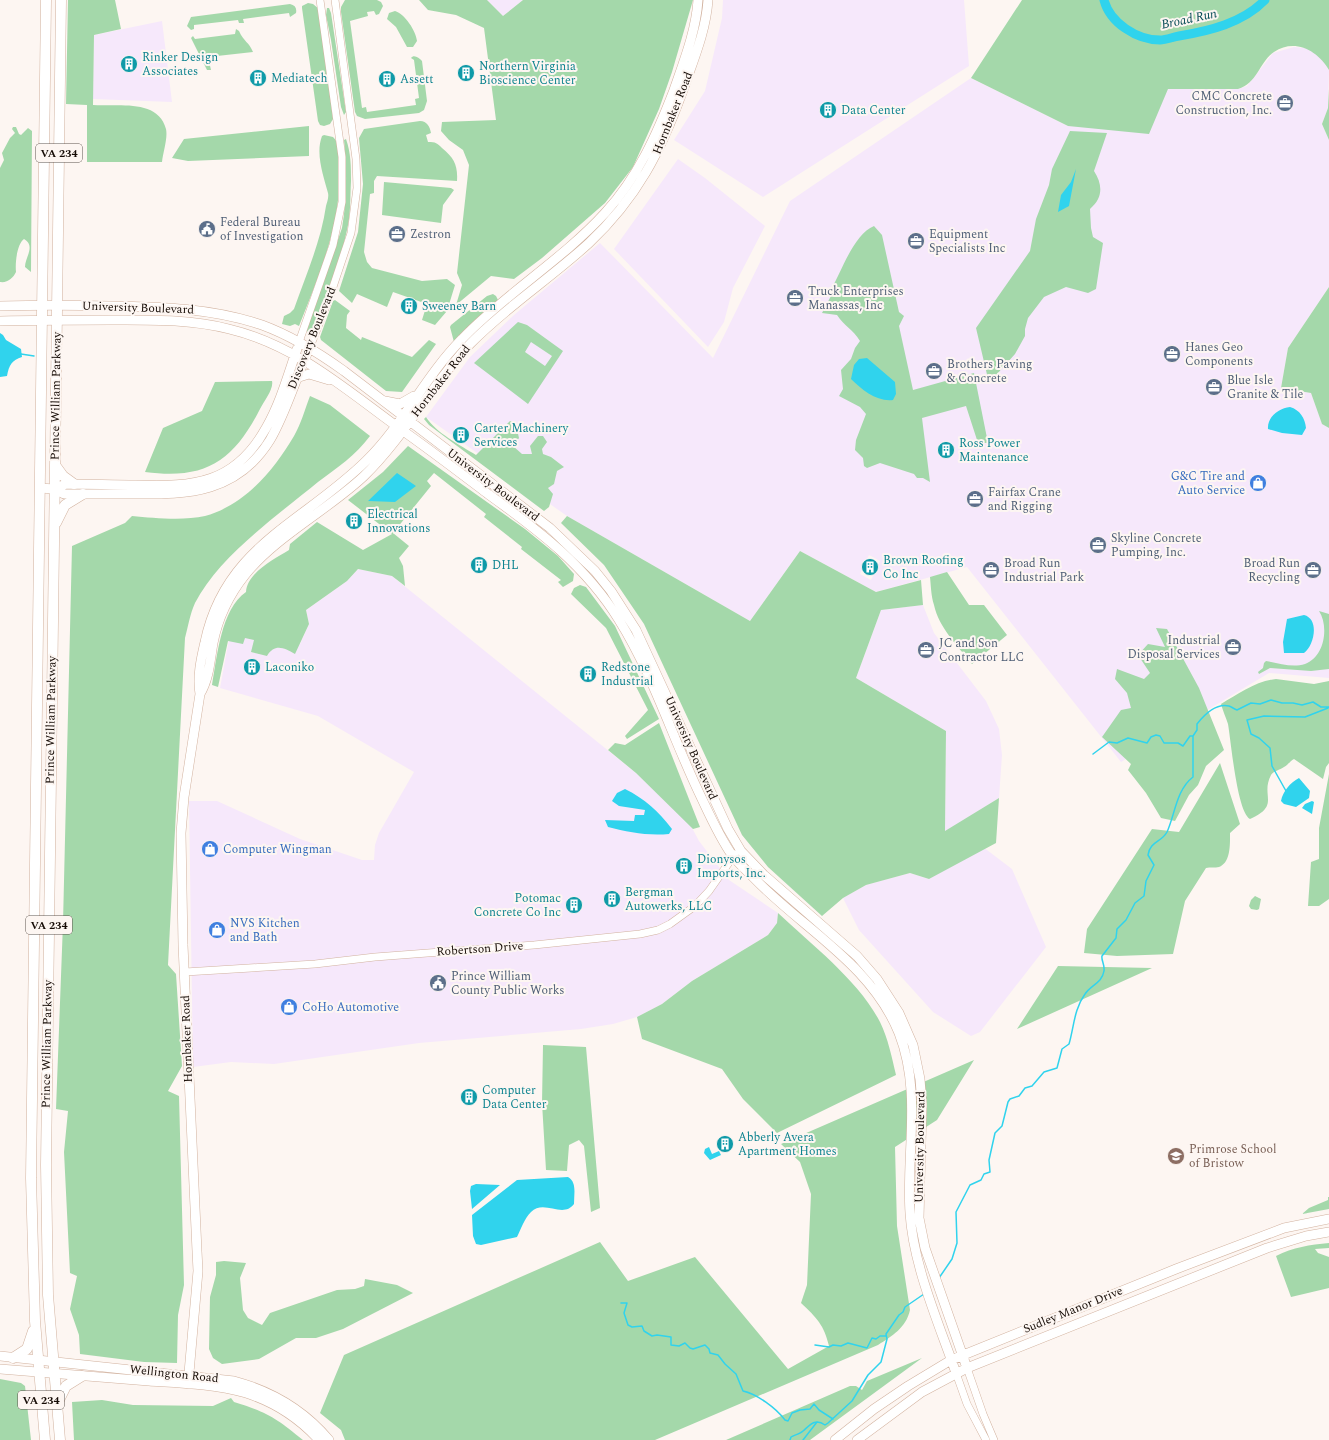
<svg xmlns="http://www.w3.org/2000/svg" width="1329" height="1440" viewBox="0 0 1329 1440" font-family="Spectral,serif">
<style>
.industrial{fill:#f6e8fb;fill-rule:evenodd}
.green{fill:#a4d8aa;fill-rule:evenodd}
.water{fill:#30d3ed}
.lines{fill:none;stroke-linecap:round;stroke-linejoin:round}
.stream{stroke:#30d3ed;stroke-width:1.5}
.river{stroke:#30d3ed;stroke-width:9}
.minor-casing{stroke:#d2b29f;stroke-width:8}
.major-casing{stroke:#d2b29f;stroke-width:10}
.highway-casing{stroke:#d2b29f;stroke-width:11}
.minor{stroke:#fff;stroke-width:7}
.major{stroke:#fff;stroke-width:9}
.highway{stroke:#fff;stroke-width:10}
.labels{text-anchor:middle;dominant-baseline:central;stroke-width:4;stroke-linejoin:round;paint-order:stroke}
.shield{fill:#fdf6f2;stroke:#5b524c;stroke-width:1}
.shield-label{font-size:11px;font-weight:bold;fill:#150b05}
.culture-label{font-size:12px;fill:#0d838f;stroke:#fdf6f2;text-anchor:start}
.service-label{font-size:12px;fill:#4e5e75;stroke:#fdf6f2;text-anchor:start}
.street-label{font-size:12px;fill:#150b05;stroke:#fdf6f2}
.shop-label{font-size:12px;fill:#366cbe;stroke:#fdf6f2;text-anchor:start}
.education-label{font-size:12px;fill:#785e54;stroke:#fdf6f2;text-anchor:start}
.water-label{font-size:13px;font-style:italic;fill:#074c57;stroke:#fdf6f2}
</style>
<rect width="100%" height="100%" fill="#fdf6f2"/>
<path class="industrial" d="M487,0H523L503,16Z
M723,0H964L969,66L763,197L674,140L705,91L722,18Z
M162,21L172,102L93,99L94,35Z
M1294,47L1305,48L1315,52L1324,61L1329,70L1328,108L1322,124L1329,140V287L1288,348L1281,388L1311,393L1322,423L1329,428V678L1269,673L1121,762L967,567L876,592L800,551L750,621L567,516L426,417L470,357L514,315L600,243L713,358L790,201L971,78L1068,126L1168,89H1238L1247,86L1273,53ZM869,555L880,561L871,580L860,574Z
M678,159L705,178L765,226L733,288L724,322L708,347L614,249Z
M358,569L392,576L636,773L691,826L699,841L729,880L778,913L777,923L768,935L692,981L662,1004L637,1017L613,1024L581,1029L419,1043L274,1064L231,1062L193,1067L189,801H217L300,839L362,860H374L375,845L379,833L414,772L318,716L220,688L231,628L300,644L309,624L306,610L347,581Z
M923,605L934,633L986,701L999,729L1002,755L999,798L945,832L946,731L856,678L881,610Z
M983,847L1012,869L1046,947L980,1032L971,1036L933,1012L859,930L843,898L866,885L910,873L929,879Z"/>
<path class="green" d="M68,0H115L121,29L94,35L93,105C116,107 158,98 166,129C168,138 163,153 162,162H87V105L66,104Z
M345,0H377L381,2L383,6L379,14L376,15L374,11L367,12L368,16L350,21L362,108L366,107L367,112L416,105L415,99L419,98L414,60L411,58C414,54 419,58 422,61L427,101L424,110L419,113L365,119L357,116L355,112L341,12V7Z
M419,0H487L503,16L523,0H693L672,72L659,109L633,167L605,203L542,258L514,279L491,276L456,305L462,285L457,273L469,165L463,150L449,140L441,131L442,122L496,120L484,28L456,15L428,10Z
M1022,0H1329V70C1318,51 1295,38 1274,52C1259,62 1258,83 1238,89H1168L1149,134L1068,126L971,78Z
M308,3L313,4L319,9L333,119L330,124L324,126L320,125L318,121L302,8V6Z
M290,4C295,5 297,8 296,13L290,17L289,13L243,19L244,23H239L238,20L194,25V29L191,30L187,26L191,17Z
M327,8H329L331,13L346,112L344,115L341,107L331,40L326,15Z
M395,11C405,14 416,31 417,41L413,47H407L396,27L387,19L389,13Z
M236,29L239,31C244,42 249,42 253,52L208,57L211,70H207L191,38L193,36L195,39L235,34Z
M1329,89V140L1322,124L1328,108Z
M420,121C427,121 430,127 431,133L426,135L428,142C436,142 437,143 442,148C454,158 458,165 457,181L377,176L374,181V193L370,194L364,252L367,262L372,268L422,281L447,279L455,285L447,311L435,325L422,320L427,304L393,292L387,307L357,294L352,303L339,291L358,232L363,184L359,138L364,129Z
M309,126V156L188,161L172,158L184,139Z
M13,127H16L19,134L21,135L28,128L32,131L31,272L25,267C25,257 36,246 24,239C17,244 15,263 16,272C13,278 8,283 0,282V168L4,160L2,153L10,138L15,133L12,129Z
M1070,131L1107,133L1094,171C1103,185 1103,198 1090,209L1091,228L1093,237L1103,243L1096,289L1088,293L1066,287L1044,297L1028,318L1025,329V336L1015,354L989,383L976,328L1030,251L1036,219L1049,185L1052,169Z
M324,135L333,137C340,143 338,154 339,163C343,221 320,273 299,326L295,324L290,326L282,324L284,316L290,313L294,309C306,275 321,241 326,206C327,202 329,197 328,193C324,177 315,154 322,136Z
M346,139C351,153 351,167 351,181C350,198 351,214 347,230C340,265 325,298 313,332L309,333L307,331V328L342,228C347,199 347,169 344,140Z
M384,182L451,188L454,190L443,205L441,223L382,215Z
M874,226L882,235L899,312L904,316L899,326L913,390L974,373L988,443H978L966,406L922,418L930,482L923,478H917L914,474L880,463L867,468L864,466L863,458L855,450L856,440L866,414L860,407L839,396L843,389L841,370L851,359L855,348L860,341C853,329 844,326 837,315L822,313L832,294L831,290C841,272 854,234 874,226Z
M1329,287V428L1322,424L1311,393L1281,388L1288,348Z
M493,294L496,296L498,300L454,342L450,327L451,325L487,296Z
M335,300L350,311L347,315L346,328L361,340L362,337L412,357L429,340L436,344L402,392L386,391L321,340L320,337L333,301Z
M518,322L527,325L563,351L528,404L474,363ZM531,342L552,356L545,366L525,352Z
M272,381C274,389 264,401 260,409C233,462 205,480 145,472L163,428L202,411L215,382Z
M310,396L330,405L370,436C356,455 337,468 318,482C278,515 219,556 195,603C190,614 188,627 185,638L168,965L176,974L182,1066L168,1091L179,1096L184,1285L178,1315L177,1363L144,1362L80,1354L79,1335L70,1309L77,1276L70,1273L64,1152L68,1111L56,1109L63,923L72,546L125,523L132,516C154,518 183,521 205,516C245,505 274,470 294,436C301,424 305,409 310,396Z
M426,417C436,433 460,445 476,455L510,421H515L519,438L513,446L522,454H532L530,446L538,436H543L547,442L542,449L543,454L551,457L564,467L557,471L554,484L548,488L553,494L549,507L544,511L429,425L424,419Z
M408,446L525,529L558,556L574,574L573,581L563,587L558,582L561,580L521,549L522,547L484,517L486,514L434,473L427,481L431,486L393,533L409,546L399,558L403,566L405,586L392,576L358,569L347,581L306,610L309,624L295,654C284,648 275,643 267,656L251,652L254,640L245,638L243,644L228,641L218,687L212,685C217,657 221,609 246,592C247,573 274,559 289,550L290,544L317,522L363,550L392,534L348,500L383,472Z
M567,516L750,621L800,551L876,592L921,580L923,605L881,610L856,678L946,731L945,831L999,798L996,843L929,879L910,873L866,885L843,898L822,916L768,867L742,835L644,624L604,565L561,523Z
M947,572L969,605H984L1007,635L972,664C958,646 939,628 934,605C931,596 931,586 930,577Z
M580,585L586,587L615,626L659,719L627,739L625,736L648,710L606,628L571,594L574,588Z
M1319,611L1329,614V669L1311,671L1270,668L1259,674L1258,672L1263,668L1264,663L1266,661C1278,663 1292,668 1305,664C1325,657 1329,626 1319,611Z
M1156,628L1167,629L1199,688L1224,750L1206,766L1198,785L1189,795L1175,821L1161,818L1146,793L1128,770L1131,764L1102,737L1121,710L1131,708L1127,693L1115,679L1117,669L1144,679L1150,673L1138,655L1148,644L1165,647Z
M1276,679L1314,684L1329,681V763L1326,767L1323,779L1294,759C1290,761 1288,765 1284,767C1280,770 1273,771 1271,775C1260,796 1281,805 1250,819C1237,812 1231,741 1228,724C1226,718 1223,711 1221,704C1238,694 1256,681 1276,679Z
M659,723L700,827L693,829L636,773L608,750L615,743L625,745Z
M1220,763L1240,824L1230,833C1230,843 1231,863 1219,867C1215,868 1210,867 1206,868L1185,901L1173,954L1117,956L1084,953L1087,929L1152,829L1179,832Z
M1329,774V899L1319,906H1308L1311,862L1319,859V828Z
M1255,896L1261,899L1259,909L1257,910L1251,909L1249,906L1251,900Z
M778,913C812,945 859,981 880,1022C888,1038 892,1058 896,1075L777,1133L743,1099L722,1069L642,1039L637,1017L662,1004L692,981L768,935L777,923Z
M1058,966L1152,968L1017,1029Z
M543,1045L586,1047L600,1208L591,1212L584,1146L579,1140L569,1145L567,1171L546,1170L542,1103Z
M974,1060L937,1120L895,1147L897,1226L910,1310C906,1328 892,1336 878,1345L655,1440H345L341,1430L320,1413L344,1355L600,1242L628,1281L695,1257L788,1369L829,1346C824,1325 817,1318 801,1303L807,1285L811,1194L800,1162L781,1144Z
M1328,1197H1329V1209L1302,1214L1309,1208L1328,1200Z
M1329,1243V1248L1315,1249L1318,1253L1329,1257V1288L1291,1297L1276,1256C1293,1247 1310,1245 1329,1243Z
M224,1261L246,1263L240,1278L243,1310L248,1318L262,1325L270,1313L337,1290L355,1289L364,1286L365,1279L397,1285L413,1293L343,1329L316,1338H296L259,1359L222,1364L213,1358L209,1349L210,1297L216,1275V1262Z
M922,1358L810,1440H726L850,1386H856L862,1390L867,1381Z
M0,1379L21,1383L25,1386L31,1440H0Z
M231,1398L234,1402C267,1412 276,1418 303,1440H74L72,1402L102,1400L133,1405L213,1406Z"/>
<path class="water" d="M1076,169L1069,206L1058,212L1061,195L1071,182Z
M0,333L3,335L6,340L21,349L22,357C12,360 9,365 7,376L0,377Z
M867,358L895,382L896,394L893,400C877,402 862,390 851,379L854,365L859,359Z
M1290,407C1300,410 1305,418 1306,428L1302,435L1282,433L1268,429C1267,417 1279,408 1290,407Z
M397,473L416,486L395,502L368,501Z
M1304,615C1320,619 1314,646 1304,653H1284L1283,642L1287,619Z
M1299,778L1310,791L1309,798L1296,807L1284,804L1281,801C1283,791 1290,783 1299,778Z
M625,789C645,799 658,811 672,829L669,834C647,836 628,832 608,827L605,820L634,821L635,815H644L645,810L619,806L612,801L617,793Z
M1312,801L1314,802L1312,814L1302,808L1305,804Z
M709,1147L712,1154L719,1151L721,1155L710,1160L704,1153L705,1149Z
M568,1177C577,1182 574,1194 574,1204C563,1219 544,1199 531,1212C524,1219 521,1229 517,1237L481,1245L476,1244L473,1236L472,1215L517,1180Z
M476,1184L500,1185L472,1209L470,1191L471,1186Z"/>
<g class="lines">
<path class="stream" d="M21,354L34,356
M1093,754L1109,742L1117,743L1128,738L1147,743L1151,737L1156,735L1160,736L1164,743H1178L1183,746L1190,736H1193
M1286,791L1272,766L1270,748L1259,738L1251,734L1247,720L1264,716L1305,717L1328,708
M939,1278L952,1259L957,1243L956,1212L970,1185L981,1180L984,1174L990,1172L989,1160L995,1133L1002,1126L1008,1102L1010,1099L1019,1096L1025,1088L1032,1086L1044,1072L1057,1068L1062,1049L1069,1044C1074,1027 1074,1009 1085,994C1091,985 1102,983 1104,971C1105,965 1101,960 1102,956L1116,938L1117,929L1126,920L1135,903L1144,896L1146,881L1154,865L1148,855C1150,841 1161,843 1167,832C1175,815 1176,790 1193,777V736L1197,730V724C1204,715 1216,703 1229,706C1232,707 1234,709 1237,710L1251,703L1260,704L1271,700L1282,703H1293L1302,705L1313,702L1321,707H1329
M621,1303H627L624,1313L628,1325L632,1327L642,1326L644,1331L652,1336L657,1335L671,1337V1345L679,1346L685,1343L690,1348L693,1349L705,1345L709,1349L710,1353L718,1355L725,1364L736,1374L743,1391C757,1394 776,1408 785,1420L788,1421L792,1413L800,1410L810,1409L814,1404L819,1410L833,1419
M815,1345L829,1347L833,1345L841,1346L848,1343L867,1348L872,1338L876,1339L880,1336H886
M790,1440L791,1437C794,1435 800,1434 803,1431C810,1425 815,1418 825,1425L828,1423L852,1401L868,1375L881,1362L887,1339L886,1334L899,1315L903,1312L905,1307L924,1294
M803,1440L817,1422"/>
<path class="river" d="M1104,0C1110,23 1137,40 1160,40C1166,40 1173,37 1179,36C1209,31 1243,23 1265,0"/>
<g class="minor-casing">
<path id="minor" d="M299,342L333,245L342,202V157L320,0
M310,347L331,293L351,233L357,188L356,159L335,0
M185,972L315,964L375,957L534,945L640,934L658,930L670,924L695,906L709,891L735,854
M967,1368L983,1414L994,1440
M956,1373L967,1404L986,1440"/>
</g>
<g class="major-casing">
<path id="major" d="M0,306C36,305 73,305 109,306C162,307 212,308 262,325C292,336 319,353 344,371L550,528L595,571L611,591L636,630L728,829L741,851L764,875L857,956L877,979L899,1013L913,1045L920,1079L922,1105L919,1218L925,1248L967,1368
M0,321C37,320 74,320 111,320C151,320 190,319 229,329C296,345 345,389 399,428C429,449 459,472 488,494C538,530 586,566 619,620C654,676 673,740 702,799C711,818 720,838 732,855C738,863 747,871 754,878C803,929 871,964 899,1033C922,1092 906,1152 910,1213C913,1265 939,1324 956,1373
M296,378L309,374L329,380
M385,401L400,404L414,396
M40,488L54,489L66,484C90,484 113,485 136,485C194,487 235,484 266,428C280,404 288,375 297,349
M54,489L64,494C88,494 111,494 134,494C189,495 238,492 270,440C286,413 296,377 310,347
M200,694C197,677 201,659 205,642C225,546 303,523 366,461C403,425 425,376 462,339C506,293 562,260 605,213C638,177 657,134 674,90C684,61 696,31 698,0
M0,1356L234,1381C271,1391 304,1410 329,1440
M0,1369C50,1373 99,1377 149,1381C181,1383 215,1384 246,1393C274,1402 299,1418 319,1440
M188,1384L198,1271L197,1251L183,945L181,833L184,797L200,694C209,679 210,661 213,643C218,618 229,595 245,575C275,537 328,510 364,476C405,436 431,385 470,344C506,307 551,278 589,243C637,198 661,151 683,90C693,61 706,31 708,0
M835,1440L874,1409L908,1386L951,1360L1176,1269L1284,1228L1329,1219
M857,1440L922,1392L967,1368L1267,1248L1306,1236L1329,1232"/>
</g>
<g class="highway-casing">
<path id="highway" d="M55,465L63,476L74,484
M56,523L65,505L83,494
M13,1358L27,1349L33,1331
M57,1404L66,1386L82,1376
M45,1440L35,1321L31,1178L46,0
M60,1440L48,1295L46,1165L61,0"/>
</g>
<use href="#minor" class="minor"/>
<use href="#major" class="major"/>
<use href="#highway" class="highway"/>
</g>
<defs>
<g id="building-disc" transform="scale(0.9)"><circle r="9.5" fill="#0f9aa8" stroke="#fdf6f2"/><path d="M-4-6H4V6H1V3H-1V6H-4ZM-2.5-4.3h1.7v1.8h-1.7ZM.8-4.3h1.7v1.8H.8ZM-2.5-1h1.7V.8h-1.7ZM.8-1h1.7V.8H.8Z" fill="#fff"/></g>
<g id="office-disc" transform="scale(0.9)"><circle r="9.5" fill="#5c6f8a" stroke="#fdf6f2"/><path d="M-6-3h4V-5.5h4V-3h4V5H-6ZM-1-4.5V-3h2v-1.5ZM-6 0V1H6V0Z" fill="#fff"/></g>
<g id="civic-disc" transform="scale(0.9)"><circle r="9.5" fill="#5c6f8a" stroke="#fdf6f2"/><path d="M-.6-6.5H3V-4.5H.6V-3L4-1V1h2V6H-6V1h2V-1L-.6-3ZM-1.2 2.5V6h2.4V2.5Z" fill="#fff"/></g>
<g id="shop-disc" transform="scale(0.9)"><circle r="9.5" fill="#3f7fe0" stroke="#fdf6f2"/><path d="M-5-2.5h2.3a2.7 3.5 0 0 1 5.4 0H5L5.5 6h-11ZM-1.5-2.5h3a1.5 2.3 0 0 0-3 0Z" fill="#fff"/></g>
<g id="school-disc" transform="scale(0.9)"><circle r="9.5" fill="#8d6e63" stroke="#fdf6f2"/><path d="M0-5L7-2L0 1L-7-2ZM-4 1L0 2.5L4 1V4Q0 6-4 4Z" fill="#fff"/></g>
</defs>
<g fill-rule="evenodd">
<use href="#building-disc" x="129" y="64"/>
<use href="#building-disc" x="466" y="73"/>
<use href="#building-disc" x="258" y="78"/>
<use href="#building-disc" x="387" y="79"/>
<use href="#office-disc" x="1285" y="103"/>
<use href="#building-disc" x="828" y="110"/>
<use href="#civic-disc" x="207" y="229"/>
<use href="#office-disc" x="397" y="234"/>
<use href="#office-disc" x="916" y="241"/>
<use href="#office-disc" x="795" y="298"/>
<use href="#building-disc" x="409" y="306"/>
<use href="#office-disc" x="1172" y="354"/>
<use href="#office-disc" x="934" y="371"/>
<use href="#office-disc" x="1214" y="387"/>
<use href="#building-disc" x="461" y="435"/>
<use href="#building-disc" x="946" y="450"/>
<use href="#shop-disc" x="1258" y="483"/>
<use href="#office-disc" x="975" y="499"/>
<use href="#building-disc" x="354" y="521"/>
<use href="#office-disc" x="1098" y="545"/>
<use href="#building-disc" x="479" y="565"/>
<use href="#building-disc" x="870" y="567"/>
<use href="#office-disc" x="991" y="570"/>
<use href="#office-disc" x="1313" y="570"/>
<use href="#office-disc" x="1233" y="647"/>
<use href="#office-disc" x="926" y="650"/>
<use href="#building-disc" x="252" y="667"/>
<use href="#building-disc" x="588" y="674"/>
<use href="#shop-disc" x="210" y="849"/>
<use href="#building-disc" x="684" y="866"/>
<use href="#building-disc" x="612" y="899"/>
<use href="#building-disc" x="574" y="905"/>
<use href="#shop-disc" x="217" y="930"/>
<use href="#civic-disc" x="438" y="983"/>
<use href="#shop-disc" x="289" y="1007"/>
<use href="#building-disc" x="469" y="1097"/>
<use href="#building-disc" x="725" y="1144"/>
<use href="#school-disc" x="1176" y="1156"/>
</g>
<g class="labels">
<g class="shield">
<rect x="36" y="144" width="46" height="18" rx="3"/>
<rect x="26" y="916" width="46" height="18" rx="3"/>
<rect x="18" y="1391" width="46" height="18" rx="3"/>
</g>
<g class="shield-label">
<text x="59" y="153">VA 234</text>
<text x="49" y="925">VA 234</text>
<text x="41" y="1400">VA 234</text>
</g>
<g class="culture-label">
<text x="142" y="57">Rinker Design<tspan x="142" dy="14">Associates</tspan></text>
<text x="479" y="66">Northern Virginia<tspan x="479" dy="14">Bioscience Center</tspan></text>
<text x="271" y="78">Mediatech</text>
<text x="400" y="79">Assett</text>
<text x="841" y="110">Data Center</text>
<text x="422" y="306">Sweeney Barn</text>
<text x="474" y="428">Carter Machinery<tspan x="474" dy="14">Services</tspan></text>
<text x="959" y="443">Ross Power<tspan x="959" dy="14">Maintenance</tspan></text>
<text x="367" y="514">Electrical<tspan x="367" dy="14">Innovations</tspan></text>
<text x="883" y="560">Brown Roofing<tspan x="883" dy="14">Co Inc</tspan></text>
<text x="492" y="565">DHL</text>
<text x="265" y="667">Laconiko</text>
<text x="601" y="667">Redstone<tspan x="601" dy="14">Industrial</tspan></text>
<text x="697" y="859">Dionysos<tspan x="697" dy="14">Imports, Inc.</tspan></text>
<text x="625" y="892">Bergman<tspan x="625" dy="14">Autowerks, LLC</tspan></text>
<text x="561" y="898" text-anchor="end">Potomac<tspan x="561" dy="14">Concrete Co Inc</tspan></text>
<text x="482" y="1090">Computer<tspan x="482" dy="14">Data Center</tspan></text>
<text x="738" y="1137">Abberly Avera<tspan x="738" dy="14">Apartment Homes</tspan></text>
</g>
<g class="service-label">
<text x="1272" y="96" text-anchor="end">CMC Concrete<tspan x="1272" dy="14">Construction, Inc.</tspan></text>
<text x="220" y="222">Federal Bureau<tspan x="220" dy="14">of Investigation</tspan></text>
<text x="410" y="234">Zestron</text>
<text x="929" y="234">Equipment<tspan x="929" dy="14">Specialists Inc</tspan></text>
<text x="808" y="291">Truck Enterprises<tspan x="808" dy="14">Manassas, Inc</tspan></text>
<text x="1185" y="347">Hanes Geo<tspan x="1185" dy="14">Components</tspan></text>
<text x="947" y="364">Brothers Paving<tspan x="947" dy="14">&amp; Concrete</tspan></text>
<text x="1227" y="380">Blue Isle<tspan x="1227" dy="14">Granite &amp; Tile</tspan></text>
<text x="988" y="492">Fairfax Crane<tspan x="988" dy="14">and Rigging</tspan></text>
<text x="1111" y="538">Skyline Concrete<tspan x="1111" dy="14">Pumping, Inc.</tspan></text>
<text x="1004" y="563">Broad Run<tspan x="1004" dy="14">Industrial Park</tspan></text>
<text x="1300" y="563" text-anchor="end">Broad Run<tspan x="1300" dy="14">Recycling</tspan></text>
<text x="1220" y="640" text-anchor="end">Industrial<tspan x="1220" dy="14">Disposal Services</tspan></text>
<text x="939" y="643">JC and Son<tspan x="939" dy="14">Contractor LLC</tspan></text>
<text x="451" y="976">Prince William<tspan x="451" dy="14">County Public Works</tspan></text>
</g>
<g class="street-label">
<text transform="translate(673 113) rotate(-68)">Hornbaker Road</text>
<text transform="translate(138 308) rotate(2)">University Boulevard</text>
<text transform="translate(312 338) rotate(-68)">Discovery Boulevard</text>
<text transform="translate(441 381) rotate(-52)">Hornbaker Road</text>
<text transform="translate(56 396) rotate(-89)">Prince William Parkway</text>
<text transform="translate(493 485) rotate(37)">University Boulevard</text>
<text transform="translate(51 720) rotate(-89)">Prince William Parkway</text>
<text transform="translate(691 748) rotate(66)">University Boulevard</text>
<text transform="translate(480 949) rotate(-4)">Robertson Drive</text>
<text transform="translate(187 1039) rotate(-92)">Hornbaker Road</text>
<text transform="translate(47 1044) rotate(-89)">Prince William Parkway</text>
<text transform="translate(920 1147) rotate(-89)">University Boulevard</text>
<text transform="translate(1073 1310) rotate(-22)">Sudley Manor Drive</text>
<text transform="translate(174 1374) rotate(6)">Wellington Road</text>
</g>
<g class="shop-label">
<text x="1245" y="476" text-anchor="end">G&amp;C Tire and<tspan x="1245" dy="14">Auto Service</tspan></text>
<text x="223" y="849">Computer Wingman</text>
<text x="230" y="923">NVS Kitchen<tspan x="230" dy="14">and Bath</tspan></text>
<text x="302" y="1007">CoHo Automotive</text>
</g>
<g class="education-label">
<text x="1189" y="1149">Primrose School<tspan x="1189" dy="14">of Bristow</tspan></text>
</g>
<g class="water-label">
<text transform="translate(1189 19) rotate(-12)">Broad Run</text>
</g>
</g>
</svg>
